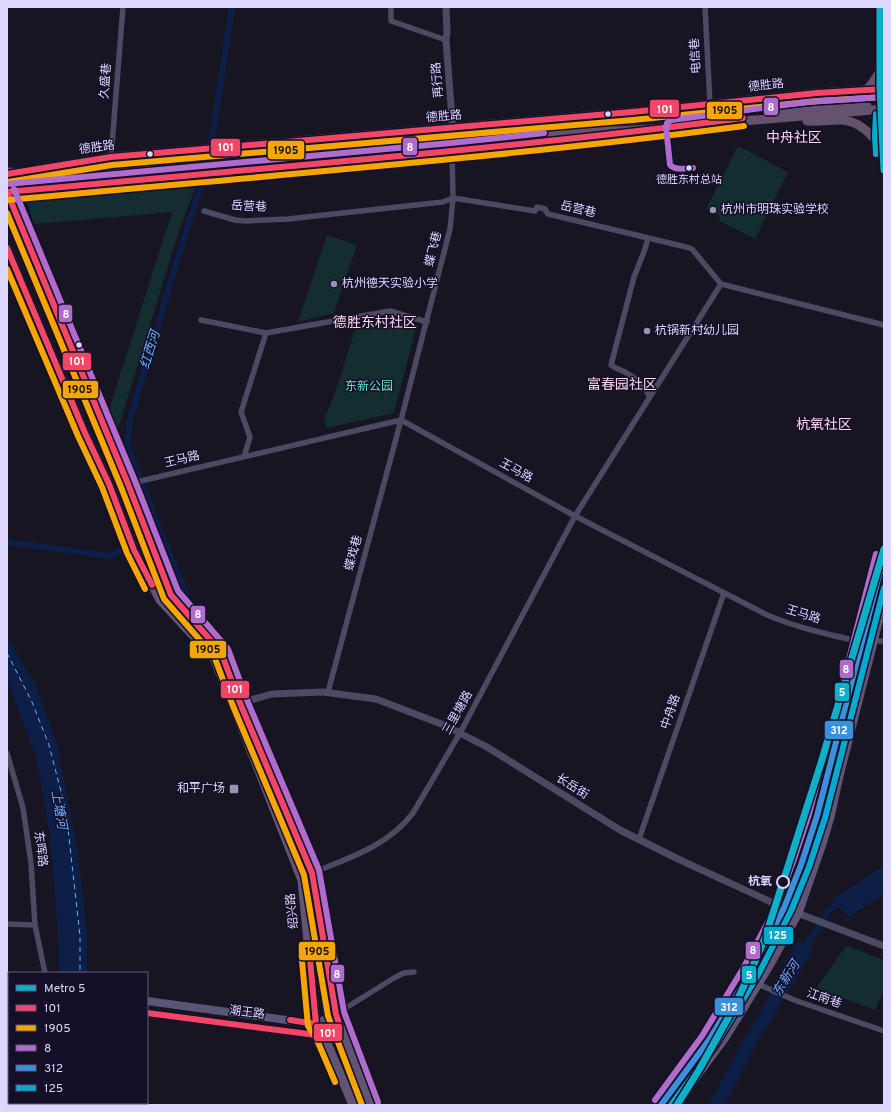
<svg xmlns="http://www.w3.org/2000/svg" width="891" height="1112" viewBox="0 0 891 1112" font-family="Overpass,'Noto Sans SC',sans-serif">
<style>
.green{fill:#132d30}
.water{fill:#0d1f46}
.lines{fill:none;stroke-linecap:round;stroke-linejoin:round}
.canal{stroke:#0d1f46;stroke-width:6}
.ferry{stroke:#64b0ff;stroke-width:1;stroke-dasharray:5 4;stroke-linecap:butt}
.minor{stroke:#4c4a63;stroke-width:5.5}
.tertiary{stroke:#4c4a63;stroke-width:7}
.secondary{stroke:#595675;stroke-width:8}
.primary{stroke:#615474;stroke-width:9}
.trunk{stroke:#64526e;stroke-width:9}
.trunk-bridge{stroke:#64526e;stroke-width:9}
.bus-1-casing{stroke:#150f28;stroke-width:9}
.bus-2-casing{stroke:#150f28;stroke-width:9}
.bus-3-casing{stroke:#150f28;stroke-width:9}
.bus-4-casing{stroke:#150f28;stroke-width:9}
.bus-5-casing{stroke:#150f28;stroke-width:9}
.bus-1{stroke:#f34667;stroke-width:6}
.bus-2{stroke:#f7a600;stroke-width:6}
.bus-3{stroke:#b06ccc;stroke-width:6}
.bus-4{stroke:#3a90db;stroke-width:6}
.bus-5{stroke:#00a9ce;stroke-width:6}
.metro-1-casing{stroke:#150f28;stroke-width:10}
.metro-1{stroke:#0db0c8;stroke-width:7}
.bus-dot{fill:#ddd6ff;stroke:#150f28;stroke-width:1.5}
.poi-dot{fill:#9892b2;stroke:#150f28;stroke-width:1.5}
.stop-dot{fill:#150f28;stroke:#ddd6ff;stroke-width:2}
.labels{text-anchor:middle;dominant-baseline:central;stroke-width:3;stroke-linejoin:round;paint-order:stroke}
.bus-label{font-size:11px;fill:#ddd6ff;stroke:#150f28}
.street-label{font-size:12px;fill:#ddd6ff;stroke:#150f28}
.poi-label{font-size:12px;fill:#ddd6ff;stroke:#150f28;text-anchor:start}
.park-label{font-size:12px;fill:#5fe2c7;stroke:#150f28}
.stop-label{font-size:12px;font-weight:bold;fill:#ddd6ff;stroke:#150f28;text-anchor:end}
.water-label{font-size:13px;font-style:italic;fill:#64b0ff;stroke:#150f28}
.quarter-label{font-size:14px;fill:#ffd8ef;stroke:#150f28}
.line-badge{stroke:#150f28;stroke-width:1.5}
.badge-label{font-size:11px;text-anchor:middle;font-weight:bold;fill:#fff}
.pale-badge-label{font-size:11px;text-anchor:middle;font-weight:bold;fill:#111}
</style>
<rect width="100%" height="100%" fill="#181522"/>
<path class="green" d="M738,146L788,172L755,239L719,221L720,216L706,209Z
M198,180L178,234L118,429L132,469L129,470L107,416L172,212L34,224L26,199Z
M327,235L357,245L334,313L298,322Z
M389,321L416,327L394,413L327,428L324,419L335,393L355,330Z
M846,946L884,960V989L875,1010L816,988Z
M7,1006H9V1103H21V1105H7Z"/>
<path class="water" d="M7,637L35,684L57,744L78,854L87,932V973H59V945L50,836L37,759L7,680Z
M884,865V893L849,917L832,900L873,873Z
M798,941L813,949L791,988L758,1040L725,1105H708L738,1051L767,1001L778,976Z"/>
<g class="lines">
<path class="canal" d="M209,151L215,120L232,7
M161,533L187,595
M7,542L110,556L161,533L127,445L130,420L176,263L202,182L205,170
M803,951L829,910L843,902"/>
<path class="ferry" d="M7,653L32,702L49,745L66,811L80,936V973
M72,1105V1103"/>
<path class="minor" d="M391,7V21L446,40
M705,7L710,104
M111,157L123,7
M204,211L235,220L245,221L288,219L443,202L453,198L535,211L537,207L545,209L548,214L686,247L692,249L721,284L884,325
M648,238L645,249L634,277L611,365C615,368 619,370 623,371C636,378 643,383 650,397
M7,279L19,277
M201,320L266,333L390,311L427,322
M244,457L250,437L241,412L266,333
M128,484L401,420L575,516L767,615C798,628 830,635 862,642
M873,641H884
M328,692L401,420L450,229L453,198L452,151
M7,753L23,808L31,863L35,925L45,973
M639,839L724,593
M312,873C349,858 388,846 413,813L460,733L575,516L721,284
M7,924L35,925
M758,984L794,1000L884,1031
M336,1014L394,978L404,973L414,972
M36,1105V1103"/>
<path class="tertiary" d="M446,7L447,32L446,40L453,132
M240,703L272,694L323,692L376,699L444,725L487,747L620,830L678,859L784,908L884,946"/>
<path class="secondary" d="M7,981H9
M7,992L9,993
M147,1001L316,1024L336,1014
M147,1013L324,1036L339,1024"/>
<path class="primary" d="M774,114L808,110L867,106
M884,114L883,136L884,154
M16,173L111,157L632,112L817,93L884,89
M7,192L128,484L171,595L221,652L240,703L312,873L336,1014L371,1105
M7,192L452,151L582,137
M7,248L19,277L85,433L109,484L134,550L160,600L214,658L233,705L302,880L316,1024L324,1036L353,1105
M661,1105L709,1040L751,971L784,908L801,865L817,816L884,556
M675,1105L726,1036L769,966L798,913L822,844L830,817L839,776L884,599"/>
<path class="trunk" d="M807,121C819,122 830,120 841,120C856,120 872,133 879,146C881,151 883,158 884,164"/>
<path class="trunk-bridge" d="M834,110C842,107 850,104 857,99C867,92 879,75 884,63
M7,172L24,173
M7,180L56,173L614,122L828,99L884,95
M7,187L553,135L650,129L884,109"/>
<g class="bus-1-casing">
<path id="bus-1" d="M7,174L111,157L632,112L817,93L884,89
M7,192L128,484L171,595L221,652L240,703L312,873L336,1014L339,1024L324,1036L147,1013
M7,192C252,169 499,150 743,118
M7,248L85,433L109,484L134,550L152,585
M290,1020L316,1024L309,949"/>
</g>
<g class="bus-2-casing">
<path id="bus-2" d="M8,182L112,165L633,120L818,101L884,97
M8,200C253,177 499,158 744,126
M7,213L121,487L164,599L214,656L233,706L304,875L328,1016L362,1105
M7,269L78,436L102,487L127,553L145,589
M301,950L308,1026L317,1040L335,1082"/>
</g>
<g class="bus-3-casing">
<path id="bus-3" d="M693,168C685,168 676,171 670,165L666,127L667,123L671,120L807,102L883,97
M7,184L451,143L544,133
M14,189L135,481L178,591L228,649L247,700L319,870L344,1012L378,1102
M655,1100L702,1036L744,967L777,905L793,862L809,814L876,554"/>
</g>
<g class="bus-4-casing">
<path id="bus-4" d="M884,114L883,136L884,154
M661,1105L709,1040L751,971L784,908L801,865L817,816L884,556"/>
</g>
<g class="bus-5-casing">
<path id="bus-5" d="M876,114L875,136L876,154
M671,1105L716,1044L758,975L791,911L809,867L825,818L884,588"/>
</g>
<use href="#bus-1" class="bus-1"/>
<use href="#bus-2" class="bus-2"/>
<use href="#bus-3" class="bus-3"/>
<use href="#bus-4" class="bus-4"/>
<use href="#bus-5" class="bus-5"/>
<g class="metro-1-casing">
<path id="metro-1" d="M880,7V88L884,170
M677,1105L699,1070L732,1011L749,975L765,938L821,763L884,549"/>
</g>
<use href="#metro-1" class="metro-1"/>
</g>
<g class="bus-dot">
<circle cx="608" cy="114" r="3.5"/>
<circle cx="150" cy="154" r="3.5"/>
<circle cx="689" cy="168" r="3.5"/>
<circle cx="79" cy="345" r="3.5"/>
</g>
<g class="poi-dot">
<circle cx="713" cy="210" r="4"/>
<circle cx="334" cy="284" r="4"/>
<circle cx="647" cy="331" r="4"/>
<rect x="229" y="784" width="10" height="10" rx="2"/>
</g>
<circle class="stop-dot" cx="783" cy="882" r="6"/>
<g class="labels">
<g class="bus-label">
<text x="689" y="180">德胜东村总站</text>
</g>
<g class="street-label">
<text transform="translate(696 56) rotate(-93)">电信巷</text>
<text transform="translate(438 80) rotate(-95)">再行路</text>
<text transform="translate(106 81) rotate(-86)">久盛巷</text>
<text transform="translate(766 86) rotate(-6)">德胜路</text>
<text transform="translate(444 117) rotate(-5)">德胜路</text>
<text transform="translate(97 148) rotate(-8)">德胜路</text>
<text transform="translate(249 207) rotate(3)">岳营巷</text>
<text transform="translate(578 210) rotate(13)">岳营巷</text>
<text transform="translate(434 249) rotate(-76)">蝶飞巷</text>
<text transform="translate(182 460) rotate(-13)">王马路</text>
<text transform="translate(516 471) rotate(29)">王马路</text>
<text transform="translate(354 553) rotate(-75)">蝶戏巷</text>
<text transform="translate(803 615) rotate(17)">王马路</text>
<text transform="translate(671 712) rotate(-71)">中舟路</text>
<text transform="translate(458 713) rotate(-61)">三里塘路</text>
<text transform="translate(572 787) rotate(32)">长岳街</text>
<text transform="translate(40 849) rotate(83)">东晖路</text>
<text transform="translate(293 911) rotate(-96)">绍兴路</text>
<text transform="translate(824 999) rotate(19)">江南巷</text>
<text transform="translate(247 1013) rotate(7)">潮王路</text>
</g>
<g class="poi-label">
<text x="721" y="210">杭州市明珠实验学校</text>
<text x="342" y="284">杭州德天实验小学</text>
<text x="655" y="331">杭锅新村幼儿园</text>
<text x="225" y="789" text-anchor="end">和平广场</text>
</g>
<g class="park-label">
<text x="369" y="387">东新公园</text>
</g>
<g class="stop-label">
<text x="772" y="882">杭氧</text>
</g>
<g class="water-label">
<text transform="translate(151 350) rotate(-73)">红西河</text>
<text transform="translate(58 810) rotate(80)">上塘河</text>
<text transform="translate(787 979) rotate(-58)">东新河</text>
</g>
<g class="quarter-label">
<text x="794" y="138">中舟社区</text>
<text x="375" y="323">德胜东村社区</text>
<text x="622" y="385">富春园社区</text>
<text x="824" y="425">杭氧社区</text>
</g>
</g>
<g class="line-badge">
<rect x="763" y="97" width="16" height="19" rx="4" fill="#b06ccc"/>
<rect x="649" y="99" width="31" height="19" rx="4" fill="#f34667"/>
<rect x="706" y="101" width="37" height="19" rx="4" fill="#f7a600"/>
<rect x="402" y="137" width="16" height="19" rx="4" fill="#b06ccc"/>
<rect x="210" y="138" width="31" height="19" rx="4" fill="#f34667"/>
<rect x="267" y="140" width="38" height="20" rx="4" fill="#f7a600"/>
<rect x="58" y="304" width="15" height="19" rx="4" fill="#b06ccc"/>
<rect x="62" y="352" width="30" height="19" rx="4" fill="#f34667"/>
<rect x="62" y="380" width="37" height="19" rx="4" fill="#f7a600"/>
<rect x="190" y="605" width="16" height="19" rx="4" fill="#b06ccc"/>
<rect x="189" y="640" width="38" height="19" rx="4" fill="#f7a600"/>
<rect x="839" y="659" width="15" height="20" rx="4" fill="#b06ccc"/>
<rect x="220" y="680" width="30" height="19" rx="4" fill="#f34667"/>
<rect x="834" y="682" width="16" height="20" rx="4" fill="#0db0c8"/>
<rect x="824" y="720" width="30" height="20" rx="4" fill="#3a90db"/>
<rect x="763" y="926" width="31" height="19" rx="4" fill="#00a9ce"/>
<rect x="745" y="941" width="16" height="19" rx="4" fill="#b06ccc"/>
<rect x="298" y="941" width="38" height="20" rx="4" fill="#f7a600"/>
<rect x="330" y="964" width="15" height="19" rx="4" fill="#b06ccc"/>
<rect x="741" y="965" width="16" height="19" rx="4" fill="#0db0c8"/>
<rect x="714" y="997" width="30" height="19" rx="4" fill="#3a90db"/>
<rect x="313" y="1023" width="30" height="19" rx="4" fill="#f34667"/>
</g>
<g class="badge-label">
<text x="771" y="111">8</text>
<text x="665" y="113">101</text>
<text x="410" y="151">8</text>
<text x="226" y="151">101</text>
<text x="66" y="318">8</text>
<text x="77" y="365">101</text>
<text x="198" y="618">8</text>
<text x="846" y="673">8</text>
<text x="235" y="693">101</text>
<text x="842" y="696">5</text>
<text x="839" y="734">312</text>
<text x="778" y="939">125</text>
<text x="753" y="954">8</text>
<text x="337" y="978">8</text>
<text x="749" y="979">5</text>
<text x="729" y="1011">312</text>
<text x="328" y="1037">101</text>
</g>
<g class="pale-badge-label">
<text x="725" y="114">1905</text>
<text x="286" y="154">1905</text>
<text x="80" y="393">1905</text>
<text x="208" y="653">1905</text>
<text x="317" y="955">1905</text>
</g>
<rect width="891" height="1112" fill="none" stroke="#ddd6ff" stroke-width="16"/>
<rect x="8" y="972" width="140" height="132" fill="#150f28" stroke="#655f7e"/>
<rect x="16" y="985" width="20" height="6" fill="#0db0c8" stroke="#655f7e"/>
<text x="44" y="992" font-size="12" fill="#ddd6ff">Metro 5</text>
<rect x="16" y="1005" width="20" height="6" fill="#f34667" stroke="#655f7e"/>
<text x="44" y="1012" font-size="12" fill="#ddd6ff">101</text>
<rect x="16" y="1025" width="20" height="6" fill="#f7a600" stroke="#655f7e"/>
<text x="44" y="1032" font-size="12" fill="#ddd6ff">1905</text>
<rect x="16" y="1045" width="20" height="6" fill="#b06ccc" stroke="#655f7e"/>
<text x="44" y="1052" font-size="12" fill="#ddd6ff">8</text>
<rect x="16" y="1065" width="20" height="6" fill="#3a90db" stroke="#655f7e"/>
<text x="44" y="1072" font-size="12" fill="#ddd6ff">312</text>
<rect x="16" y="1085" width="20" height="6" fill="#00a9ce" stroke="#655f7e"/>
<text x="44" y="1092" font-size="12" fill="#ddd6ff">125</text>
</svg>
